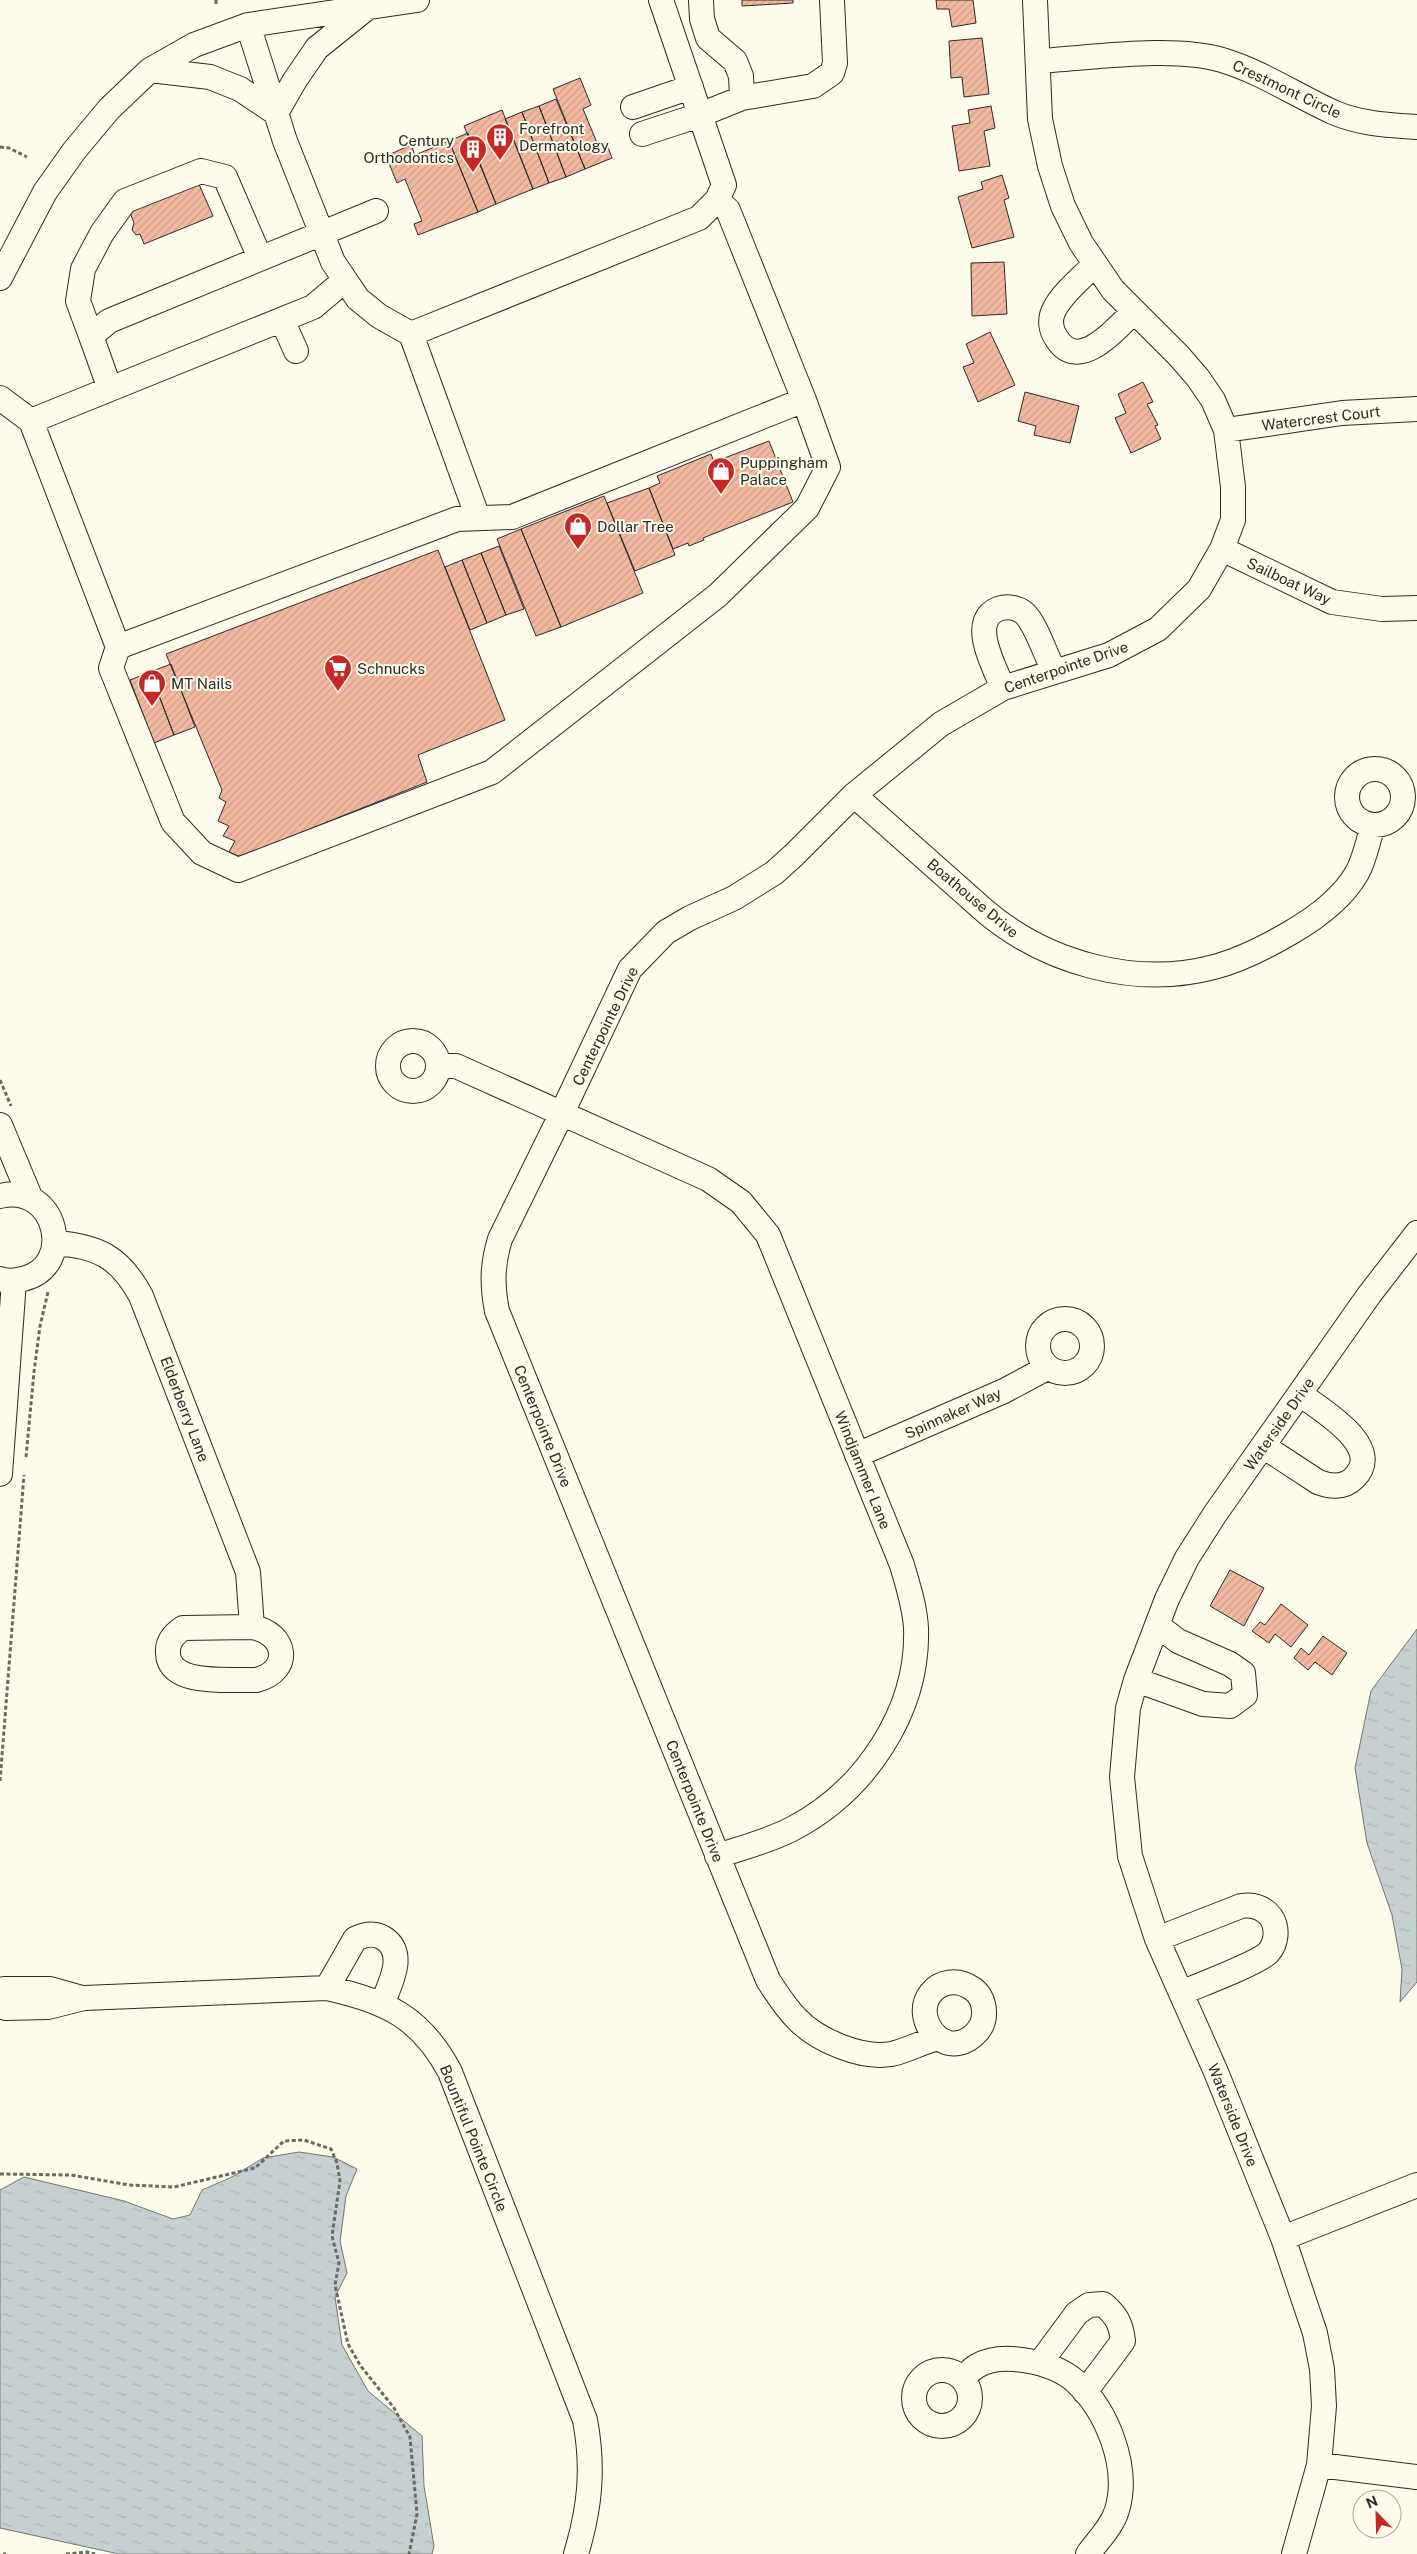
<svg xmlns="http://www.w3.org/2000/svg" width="1417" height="2554" viewBox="0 0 1417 2554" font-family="'Public Sans',sans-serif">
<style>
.water{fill:url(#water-ripples);stroke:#74746e}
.building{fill:url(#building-hatch);stroke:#2b2b2b}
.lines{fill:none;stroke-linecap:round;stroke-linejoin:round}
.minor-casing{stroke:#2b2b2b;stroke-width:26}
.path{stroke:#6a6964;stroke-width:3;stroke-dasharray:4 2.5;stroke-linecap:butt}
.minor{stroke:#fdfbea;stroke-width:24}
.labels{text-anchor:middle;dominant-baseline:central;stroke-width:4;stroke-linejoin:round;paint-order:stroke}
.street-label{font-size:15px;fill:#2b2b2b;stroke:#fdfbea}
.poi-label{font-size:15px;fill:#2b2b2b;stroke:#fdfbea;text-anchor:start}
</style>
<defs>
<pattern id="water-ripples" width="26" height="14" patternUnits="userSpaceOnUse" patternTransform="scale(1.25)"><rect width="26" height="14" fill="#c7d0d0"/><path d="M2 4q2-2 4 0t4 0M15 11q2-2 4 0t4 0" fill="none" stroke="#abb3b3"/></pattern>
<pattern id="building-hatch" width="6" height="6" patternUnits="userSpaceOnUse" patternTransform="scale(1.25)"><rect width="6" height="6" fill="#f2b8a0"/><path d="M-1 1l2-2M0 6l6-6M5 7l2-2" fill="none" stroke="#d09e8a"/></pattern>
</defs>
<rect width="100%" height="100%" fill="#fdfbea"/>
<path class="water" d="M1417,1629V1982L1400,2002L1402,1969L1392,1915L1367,1843L1355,1768L1371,1691Z
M299,2152L333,2157L357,2169L346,2196L340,2241L347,2273L335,2297L342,2345L368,2391L422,2436L424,2486L434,2546L432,2554H119L0,2528V2190L24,2177L124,2201L173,2219L190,2215L202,2190L232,2177L263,2158Z"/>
<path class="building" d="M742,0H793V3L742,6Z
M936,0H973L976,23L952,27L949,9H937Z
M982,38L989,94L964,97L962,77L951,78L949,41Z
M580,78L591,105L583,109L600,150L608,147L612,158L585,169L553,89Z
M556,99L585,169L566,177L539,106Z
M539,106L566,177L549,183L522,112Z
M991,106L995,128L984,131L990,166L959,171L952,126L970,123L968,110Z
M502,110L533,189L496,204L464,126Z
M522,112L549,183L533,189L505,119Z
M468,133L496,204L478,212L449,141Z
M449,141L478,212L418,235L414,224L422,221L405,179L397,183L386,156L411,145L415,155Z
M1002,175L1009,198L1004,200L1014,237L972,248L958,197L983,189L981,182Z
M198,182L213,216L144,244L140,234L136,235L132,230L134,223L129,210Z
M1004,262L1007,314L972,316L971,263Z
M990,332L1015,385L978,402L963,367L974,363L966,344Z
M1143,382L1153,402L1147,404L1158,425L1155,426L1161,439L1131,453L1115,418L1126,413L1118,394Z
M1025,392L1079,406L1070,443L1034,435L1036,426L1018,421Z
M769,441L793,502L703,538L704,540L689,546L688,543L673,549L649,488L660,483L657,476L711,454L714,462Z
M649,488L675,555L635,571L607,503Z
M604,496L643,593L561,627L521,529Z
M521,529L561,627L536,636L497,539Z
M499,546L524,609L506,615L481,553Z
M438,550L505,720L418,755L427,782L240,857L229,852L235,841L223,836L229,826L218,821L226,802L219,798L222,790L166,654Z
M481,553L506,615L487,623L462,560Z
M462,560L487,623L470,630L445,567Z
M171,664L195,727L174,735L150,672Z
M150,672L174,735L154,743L130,680Z
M1230,1570L1264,1588L1244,1626L1210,1606Z
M1281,1604L1308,1625L1291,1647L1275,1634L1269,1643L1252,1631L1260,1622L1265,1625Z
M1323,1636L1347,1653L1332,1675L1315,1662L1308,1670L1294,1658L1301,1648L1309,1655Z"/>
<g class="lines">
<g class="minor-casing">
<path id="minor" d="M701,0L702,19L708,38L735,61L741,76L742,98
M248,25L285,141L333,262L358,299L379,316L411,334L478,518
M1038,61C1091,58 1173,45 1222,60C1262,72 1297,96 1335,113C1361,124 1390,125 1417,127
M150,70L210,77L240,89L276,113L295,80L317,48L368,7
M633,107L691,87
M642,134L700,115L742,98L813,86L832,73L835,63L832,0
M1095,264C1082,278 1062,293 1054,310C1049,320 1051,331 1057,339C1079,374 1118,327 1134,311
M0,278L45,192L74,151L109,109L150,70L194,45L248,25L417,0
M282,320L296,351
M411,334L699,218L717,200L724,185L661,0
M91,336L78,301L83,269L102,233L125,201L201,171L225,177L260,258
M110,389L91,336L109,321L376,211
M0,398L31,421L313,307L344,281
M31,421L118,647L457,519L512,517L804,400L728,210L717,200
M1226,430L1342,413L1417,409
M1222,549L1332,602L1382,609L1417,608
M118,647L111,668L173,822L202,853L238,870L492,772L718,595L807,508L828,467L804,400
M1003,688C995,668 968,621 998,609C1007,606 1017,607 1024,613C1035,622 1046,656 1054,671
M1347 797a28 28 0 1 1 56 0a28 28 0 1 1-56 0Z
M854,795L986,912C1047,963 1135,988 1214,967C1241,960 1266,947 1290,933C1316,918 1342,899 1357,873C1365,859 1368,840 1373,826
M388 1066a25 25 0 1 1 50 0a25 25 0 1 1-50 0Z
M438,1066H456L708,1179L741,1202L768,1235L902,1565C908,1586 915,1607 916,1628C919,1711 865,1791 792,1829C769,1841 742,1848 717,1856
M0,1125L31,1199
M0,1196C56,1182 77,1266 23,1279C15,1281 8,1282 0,1279
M55,1243C98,1246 120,1257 141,1296L248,1572L252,1627L183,1628C174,1634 167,1642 168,1653C168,1687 233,1679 256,1680C293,1671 287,1633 252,1627
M1038 1346a27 27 0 1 1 54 0a27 27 0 1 1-54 0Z
M1263,1446L1318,1482C1331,1487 1344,1488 1354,1478C1386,1447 1321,1410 1300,1394
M857,1455L1004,1391L1047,1368
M0,1474L14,1281
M1136,1680L1203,1704L1230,1706L1245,1695L1243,1673L1230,1664L1178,1641L1157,1625
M1157,1939L1241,1906C1253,1904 1263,1907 1271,1917C1278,1928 1277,1943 1268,1953C1256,1964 1199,1985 1181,1993
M327,1988L355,1939C365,1934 375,1932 385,1939C407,1955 389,1985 382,2005
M0,1991L4,1989H50L82,1998
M0,2005L6,2008L48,2007L84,1998L327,1988C386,2001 421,2017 450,2072L585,2420C594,2468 590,2508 576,2554
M938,2038C905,2007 940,1966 973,1989C980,1994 984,2003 984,2012C985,2030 967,2046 949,2043C944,2042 940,2038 935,2039C920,2043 906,2051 891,2054C862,2059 818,2041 797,2019C785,2007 777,1994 768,1980L497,1311C492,1285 492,1265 500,1239L562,1113L630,969L666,932L690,918L734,898L774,873L794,855L854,795L941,724L1003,688L1109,655L1158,629L1199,589L1222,549L1233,520V487L1226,430L1213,400L1198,378L1179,356L1113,290L1081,243L1063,206L1050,166L1040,119L1035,0
M1283,2238L1417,2185
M1040,2363L1077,2313L1089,2305L1103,2304C1116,2315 1121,2323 1123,2341L1085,2392
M914 2398a28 28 0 1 1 56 0a28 28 0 1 1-56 0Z
M963,2378C967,2374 972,2369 977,2366C1003,2351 1053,2362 1075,2381C1107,2410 1130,2467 1117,2510C1112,2527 1098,2540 1088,2554
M1319,2465L1417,2477
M1294,2554L1319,2465L1324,2406L1322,2369L1315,2333L1283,2238L1216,2072L1157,1939L1130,1856L1122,1777L1128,1708L1136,1680L1167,1599L1187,1558L1215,1514L1369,1295L1417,1233"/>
</g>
<path class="path" d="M216,0V5
M0,147L9,148L27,157
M0,1080L11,1106
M26,1457L34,1372L40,1326L48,1292
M0,1781L24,1475
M0,2174L71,2175L129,2185L174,2187L255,2168L284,2141L304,2140L331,2149L337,2163L340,2181L332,2236L339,2263L335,2285L348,2344L360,2365L394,2408L410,2437L417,2514L409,2554
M3,2554H6
M66,2554L87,2552L95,2554"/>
<use href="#minor" class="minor"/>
</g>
<defs>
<g id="building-pin" transform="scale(1.4375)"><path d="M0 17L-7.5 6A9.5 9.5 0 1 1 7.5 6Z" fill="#c62828" stroke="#fdfbea"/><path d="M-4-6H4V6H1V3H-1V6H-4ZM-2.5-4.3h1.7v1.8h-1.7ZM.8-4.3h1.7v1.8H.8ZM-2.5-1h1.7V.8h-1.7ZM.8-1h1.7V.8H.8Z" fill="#fff"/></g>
<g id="shop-pin" transform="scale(1.4375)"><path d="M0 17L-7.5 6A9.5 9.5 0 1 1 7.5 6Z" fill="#c62828" stroke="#fdfbea"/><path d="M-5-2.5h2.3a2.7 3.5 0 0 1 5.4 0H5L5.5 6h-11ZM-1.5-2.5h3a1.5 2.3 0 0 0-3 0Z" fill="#fff"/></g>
<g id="supermarket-pin" transform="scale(1.4375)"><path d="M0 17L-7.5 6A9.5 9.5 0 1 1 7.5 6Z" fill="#c62828" stroke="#fdfbea"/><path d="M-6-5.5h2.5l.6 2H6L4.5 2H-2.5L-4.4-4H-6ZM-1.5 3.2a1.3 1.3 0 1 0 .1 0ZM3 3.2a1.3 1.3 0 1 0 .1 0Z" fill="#fff"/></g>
</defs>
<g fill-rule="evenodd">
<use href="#building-pin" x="500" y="137"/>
<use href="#building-pin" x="473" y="149"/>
<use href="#shop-pin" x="721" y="471"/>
<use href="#shop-pin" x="578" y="526"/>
<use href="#supermarket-pin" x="338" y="668"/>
<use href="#shop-pin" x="152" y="683"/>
</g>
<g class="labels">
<g class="street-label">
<text transform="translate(1287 89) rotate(25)">Crestmont Circle</text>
<text transform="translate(1321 418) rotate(-7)">Watercrest Court</text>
<text transform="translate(1289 581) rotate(25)">Sailboat Way</text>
<text transform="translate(1066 667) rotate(-19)">Centerpointe Drive</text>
<text transform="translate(973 898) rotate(40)">Boathouse Drive</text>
<text transform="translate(605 1026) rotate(-64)">Centerpointe Drive</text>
<text transform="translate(185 1409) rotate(69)">Elderberry Lane</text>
<text transform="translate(953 1413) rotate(-24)">Spinnaker Way</text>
<text transform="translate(1279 1424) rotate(-55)">Waterside Drive</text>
<text transform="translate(543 1426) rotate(68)">Centerpointe Drive</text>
<text transform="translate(863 1470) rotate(68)">Windjammer Lane</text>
<text transform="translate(695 1801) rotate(68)">Centerpointe Drive</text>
<text transform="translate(1233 2115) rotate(68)">Waterside Drive</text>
<text transform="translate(474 2138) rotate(68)">Bountiful Pointe Circle</text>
</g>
<g class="poi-label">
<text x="519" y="128">Forefront<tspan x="519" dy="17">Dermatology</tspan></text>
<text x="454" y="140" text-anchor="end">Century<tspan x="454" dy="17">Orthodontics</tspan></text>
<text x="740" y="462">Puppingham<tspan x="740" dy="17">Palace</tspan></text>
<text x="597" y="526">Dollar Tree</text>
<text x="357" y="668">Schnucks</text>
<text x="171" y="683">MT Nails</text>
</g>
</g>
<g transform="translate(1377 2514) rotate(337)"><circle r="24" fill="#fdfbea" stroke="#a9a89e"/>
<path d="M0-4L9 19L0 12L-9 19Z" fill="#c62828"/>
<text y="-8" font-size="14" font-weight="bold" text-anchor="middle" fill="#2b2b2b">N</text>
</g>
</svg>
